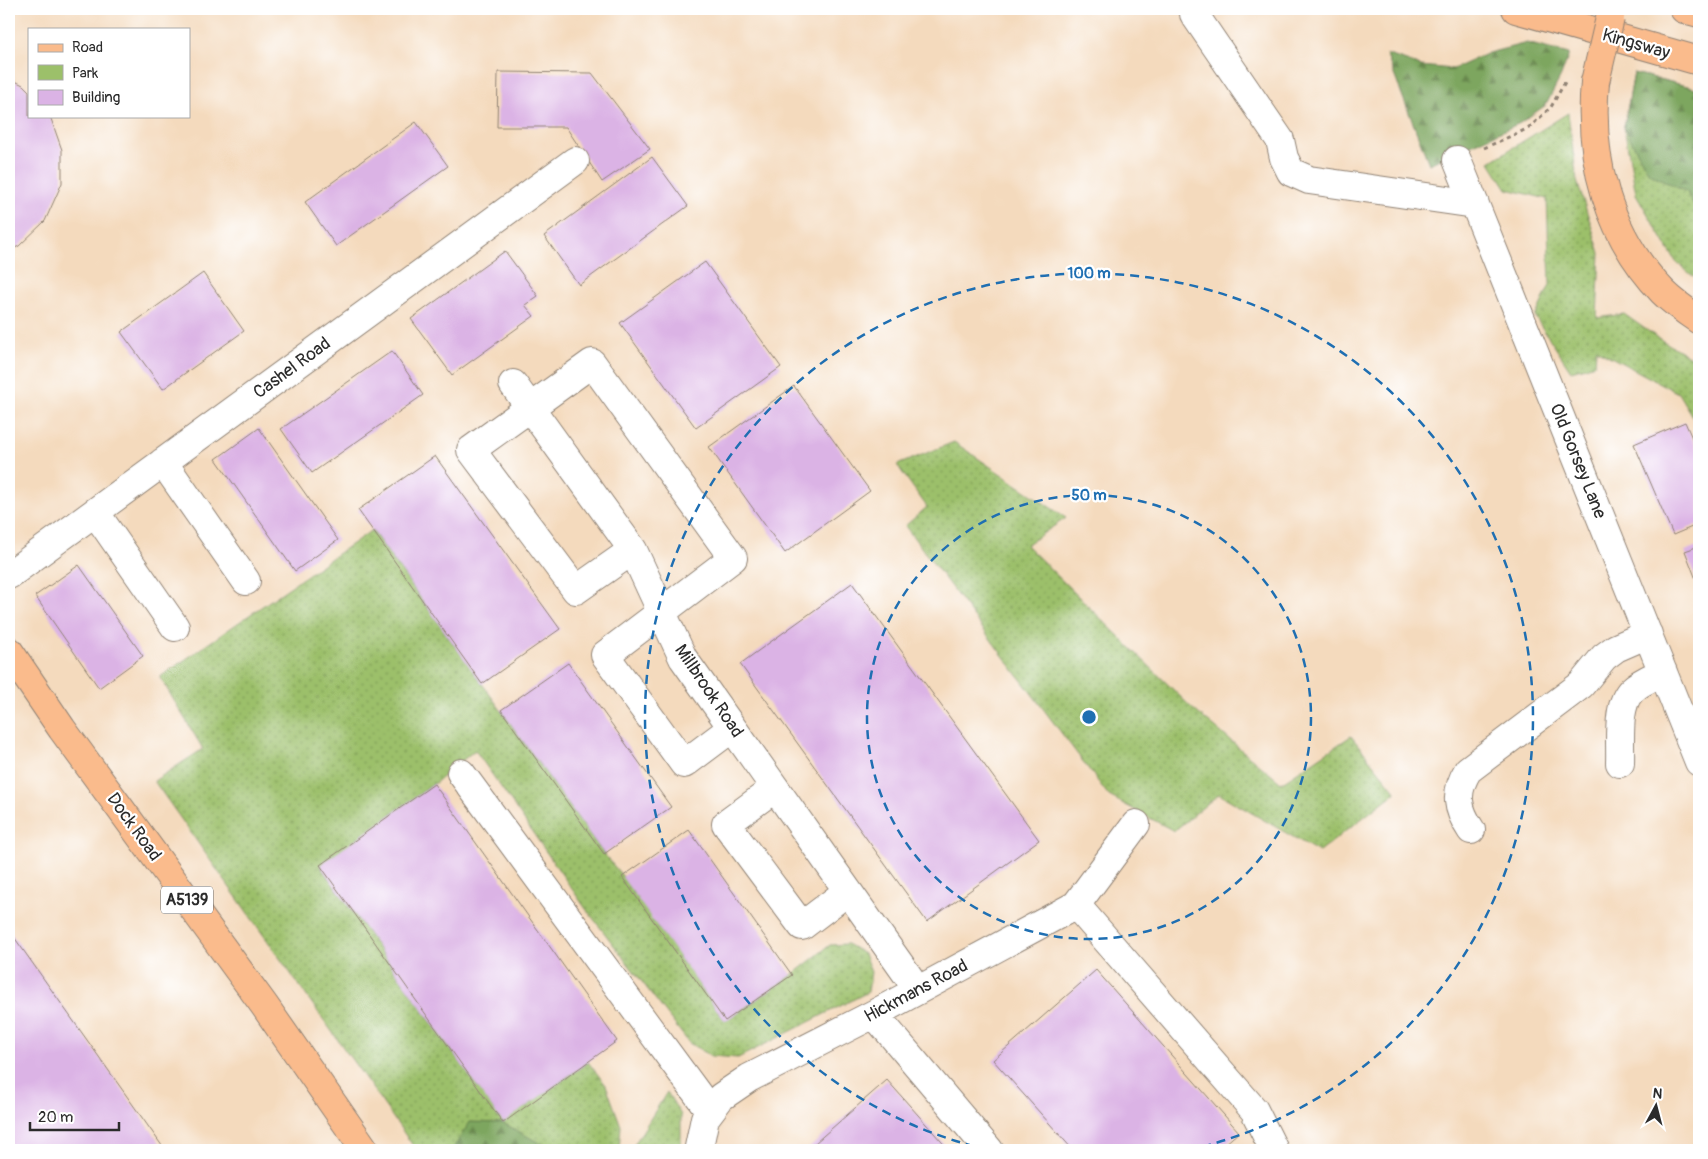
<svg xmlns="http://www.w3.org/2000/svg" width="1708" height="1159" viewBox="0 0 1708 1159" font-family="Pangolin,sans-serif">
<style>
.green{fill:url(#green-dots);stroke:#64764a}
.forest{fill:url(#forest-firs);stroke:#546844}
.building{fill:#dbb3e5}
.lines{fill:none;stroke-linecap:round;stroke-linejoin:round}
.minor-casing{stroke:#908274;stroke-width:30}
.major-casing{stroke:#908274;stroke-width:30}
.highway-casing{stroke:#908274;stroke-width:30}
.path{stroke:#908274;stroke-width:3;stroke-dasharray:4 4;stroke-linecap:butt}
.minor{stroke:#fff;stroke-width:28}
.major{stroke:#fabb8c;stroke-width:28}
.highway{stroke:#fabb8c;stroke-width:28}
.major-bridge-casing{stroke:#908274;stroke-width:30;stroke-linecap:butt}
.major-bridge{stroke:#fabb8c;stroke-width:28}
.ring{fill:none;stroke:#1f6fb2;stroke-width:2.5;stroke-dasharray:9 6}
.labels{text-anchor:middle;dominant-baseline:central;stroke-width:4.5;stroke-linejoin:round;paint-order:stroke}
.shield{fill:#fff;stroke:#6b6b6b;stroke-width:1}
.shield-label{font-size:16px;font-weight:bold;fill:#2b2b2b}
.street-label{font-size:18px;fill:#2b2b2b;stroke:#fff}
.centre{fill:#1f6fb2;stroke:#fff;stroke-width:2.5}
.ring-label{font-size:15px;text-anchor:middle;font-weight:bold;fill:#1f6fb2;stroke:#fff;stroke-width:4.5;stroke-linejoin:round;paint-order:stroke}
</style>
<defs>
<pattern id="green-dots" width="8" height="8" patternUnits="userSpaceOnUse" patternTransform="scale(1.25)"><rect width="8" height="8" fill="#9cc06a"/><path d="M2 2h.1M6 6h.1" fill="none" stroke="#7f9c57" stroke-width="1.8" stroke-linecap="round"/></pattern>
<pattern id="forest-firs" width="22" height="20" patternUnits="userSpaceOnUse" patternTransform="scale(1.25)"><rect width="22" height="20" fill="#7da65e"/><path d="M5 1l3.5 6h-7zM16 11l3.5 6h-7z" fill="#67874e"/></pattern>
</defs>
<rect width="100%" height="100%" fill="#fff"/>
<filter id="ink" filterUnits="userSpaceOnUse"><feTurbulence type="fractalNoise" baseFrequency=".02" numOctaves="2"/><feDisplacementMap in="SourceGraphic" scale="10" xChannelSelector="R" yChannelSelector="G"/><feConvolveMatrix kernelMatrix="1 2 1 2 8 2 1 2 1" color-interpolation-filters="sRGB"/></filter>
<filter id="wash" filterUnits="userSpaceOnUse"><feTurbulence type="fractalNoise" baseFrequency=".0096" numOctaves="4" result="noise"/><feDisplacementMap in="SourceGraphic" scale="20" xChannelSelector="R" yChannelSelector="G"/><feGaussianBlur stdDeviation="1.12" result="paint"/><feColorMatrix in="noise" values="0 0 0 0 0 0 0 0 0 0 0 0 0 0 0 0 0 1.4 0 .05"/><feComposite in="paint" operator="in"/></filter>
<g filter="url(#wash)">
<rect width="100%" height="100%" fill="#f4dabd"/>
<path class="green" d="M1634,73L1699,89V281L1676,262L1636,194L1624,127Z
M1568,113L1577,181L1600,253L1597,318L1624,314L1658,338L1699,362V428L1678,393L1596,349L1595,364L1571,371L1535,317L1550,285L1547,199L1507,189L1490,162Z
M954,442L1066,518L1026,545L1193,709L1281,783L1351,736L1396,792L1319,852L1219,794L1174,831L1109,796L905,526L927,507L897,465Z
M372,530L604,854L623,877L725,1021L792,975L830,945L847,944L864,954L871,972L868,992L738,1058L711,1056L689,1043L586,909L475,750L434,784L320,866L503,1122L588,1062L606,1085L621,1126L619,1150H416L154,781L203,749L160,677Z
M667,1092L681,1115V1150H631Z"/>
<path class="forest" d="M1527,43L1569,54L1561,76L1546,105L1520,123L1429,164L1386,54L1421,66L1453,69L1488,53Z
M1634,73L1699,89V217L1687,192L1649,173L1624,127Z
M470,1122L503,1123L552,1150H452Z"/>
<g id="blocks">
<path class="building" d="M498,72L592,73L650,149L602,182L566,127H497Z
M9,78L23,85L29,91V116H50L62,150V183L45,221L19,246L9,251Z
M416,122L448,166L336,246L305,202Z
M652,157L688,206L579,285L544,236Z
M505,251L538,296L525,305L534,316L452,375L411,319Z
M705,262L781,367L696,428L620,323Z
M203,273L244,331L163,389L121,332Z
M392,351L423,395L312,473L281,429Z
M794,386L870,491L785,553L709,447Z
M1685,422L1699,454V524L1673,535L1634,444Z
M259,428L338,540L295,571L216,459Z
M435,456L560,629L482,684L358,510Z
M1699,546V587L1685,551Z
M79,565L143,656L99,688L35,596Z
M852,583L1039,840L927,922L740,664Z
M568,663L671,807L604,854L501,710Z
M434,784L617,1041L503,1123L320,865Z
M689,830L792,975L725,1021L622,877Z
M9,930L165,1150H9Z
M1096,970L1239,1132L1218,1150H1073L993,1060Z
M887,1080L949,1150H807Z"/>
</g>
</g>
<g filter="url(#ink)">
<use href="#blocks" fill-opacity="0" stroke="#908274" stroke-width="1"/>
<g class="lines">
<g class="minor-casing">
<path id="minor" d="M1194,14L1280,140L1284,158L1291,172L1309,180L1475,204
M1457,160L1699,762
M513,384L633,550L683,658L918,990
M163,462L246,581
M95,512L175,627
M633,550L576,590L471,450L592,363L733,558L605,655L684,764L732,728
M9,575L575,161
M1620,763C1621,742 1616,705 1632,690C1640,682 1653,677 1663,672
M461,773L710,1111
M775,788L726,824L802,926L848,891
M1471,830C1457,809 1454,793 1468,770L1581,685L1604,657L1616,648L1648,634
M1076,905L1254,1110L1274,1150
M874,1014L989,1150
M700,1150L699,1147L705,1118L721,1097L749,1078L874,1014L1076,905L1136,824"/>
</g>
<g class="major-casing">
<path id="major" d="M1595,82C1588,160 1608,235 1663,292C1673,302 1687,312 1699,320"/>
</g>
<g class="highway-casing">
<path id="highway" d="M1516,9L1699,61
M1684,9L1699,13
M9,651L62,729L264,1005L365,1150"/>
</g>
<path class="path" d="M1484,148L1529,128L1551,107L1565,82"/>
<use href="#minor" class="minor"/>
<use href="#major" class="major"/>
<use href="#highway" class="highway"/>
<g class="major-bridge-casing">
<path id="major-bridge" d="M1595,82L1610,18"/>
</g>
<use href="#major-bridge" class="major-bridge"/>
</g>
</g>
<g class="ring">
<circle cx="1089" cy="717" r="222"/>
<path d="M989 1150A444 444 0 1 1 1189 1150"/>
</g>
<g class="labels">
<rect class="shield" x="161" y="886.5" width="52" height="27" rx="4"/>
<g class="shield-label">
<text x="187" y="900">A5139</text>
</g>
<g class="street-label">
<text transform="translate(1636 44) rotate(16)">Kingsway</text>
<text transform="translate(292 368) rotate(-36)">Cashel Road</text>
<text transform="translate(1578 461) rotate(68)">Old Gorsey Lane</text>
<text transform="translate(709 691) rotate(56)">Millbrook Road</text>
<text transform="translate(134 827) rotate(54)">Dock Road</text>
<text transform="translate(916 991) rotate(-28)">Hickmans Road</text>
</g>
</g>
<circle cx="1089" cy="717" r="8" class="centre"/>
<g class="ring-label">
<text x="1089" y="278">100 m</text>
<text x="1089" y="500">50 m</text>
</g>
<rect width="1708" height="1159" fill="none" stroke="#fff" stroke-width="30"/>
<rect x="28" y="28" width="162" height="90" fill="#ffffff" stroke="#aaaaaa"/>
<rect x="38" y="44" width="25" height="8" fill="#fabb8c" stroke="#aaaaaa"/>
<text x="72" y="52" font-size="15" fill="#2b2b2b">Road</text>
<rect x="38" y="65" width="25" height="15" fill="#9cc06a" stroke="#aaaaaa"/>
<text x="72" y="78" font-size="15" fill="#2b2b2b">Park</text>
<rect x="38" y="90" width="25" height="15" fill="#dbb3e5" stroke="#aaaaaa"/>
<text x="72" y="102" font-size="15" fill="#2b2b2b">Building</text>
<g transform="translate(1656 1106) rotate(7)" stroke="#ffffff" stroke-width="4" paint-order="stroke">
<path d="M0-4L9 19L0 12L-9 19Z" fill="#2b2b2b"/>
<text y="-8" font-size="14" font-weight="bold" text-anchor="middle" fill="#2b2b2b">N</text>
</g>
<path d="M30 1122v8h89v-8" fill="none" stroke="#2b2b2b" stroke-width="2.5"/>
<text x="38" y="1122" font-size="15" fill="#2b2b2b" stroke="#ffffff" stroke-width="4" paint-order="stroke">20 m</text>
</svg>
